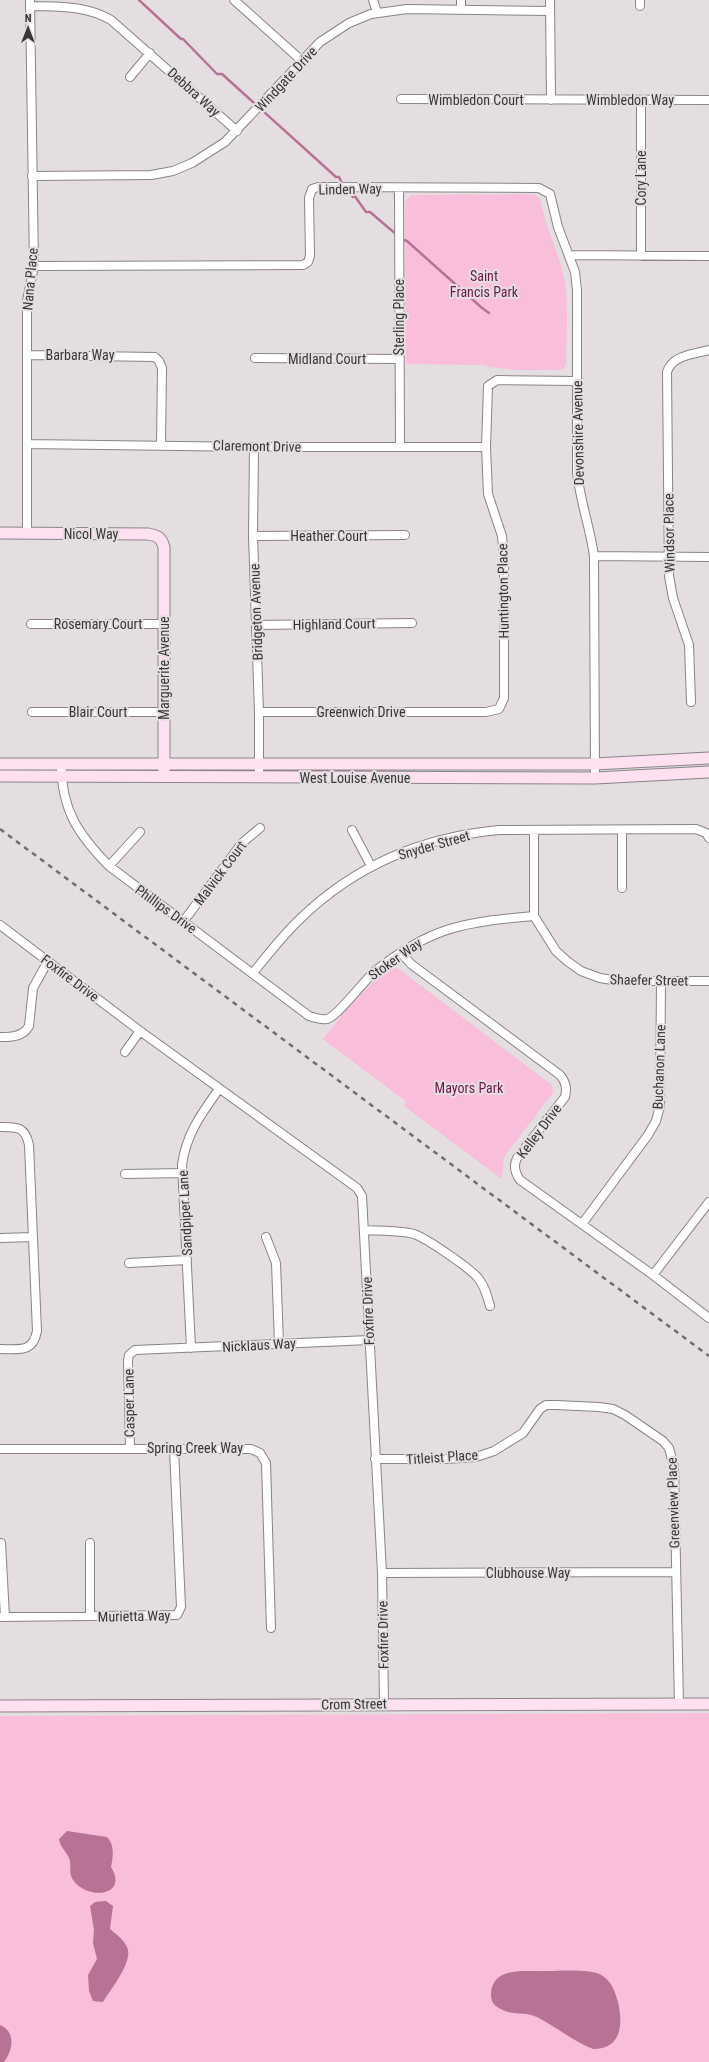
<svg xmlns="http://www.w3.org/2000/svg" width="709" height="2062" viewBox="0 0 709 2062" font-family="'Roboto Condensed',sans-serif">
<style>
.green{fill:#f8beda}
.water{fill:#b87296}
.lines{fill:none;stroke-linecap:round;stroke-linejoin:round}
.stream{stroke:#b87296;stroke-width:2.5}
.street-casing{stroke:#898486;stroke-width:10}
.secondary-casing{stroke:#898486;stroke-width:13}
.street{stroke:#fff;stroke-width:8}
.secondary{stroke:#fee1f0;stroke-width:11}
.rail{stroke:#706d6e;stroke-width:2.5;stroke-dasharray:5 5;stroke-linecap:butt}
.labels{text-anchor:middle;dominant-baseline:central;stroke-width:4;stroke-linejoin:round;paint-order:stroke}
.street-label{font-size:14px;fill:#383637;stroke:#e4dee1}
.park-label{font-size:14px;fill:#6d184b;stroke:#e4dee1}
</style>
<rect width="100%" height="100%" fill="#e4dee1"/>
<path class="green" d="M534,194L540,199C545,224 555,245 562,269C570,299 566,334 566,364L564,368L560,370H516L488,367L485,365L406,364L405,202L411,195Z
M394,968L399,969L552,1085L553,1091L552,1094L504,1157L502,1179L404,1106L407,1102L323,1039C335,1024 376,972 394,968Z
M709,1713V2062H0V1716Z"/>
<path class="water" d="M67,1831L107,1837C115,1845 113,1857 111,1867C129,1896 88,1901 73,1880C68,1873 72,1865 69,1858C66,1851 60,1847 59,1839Z
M106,1901L113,1906L110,1929C116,1934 124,1940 127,1947C134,1961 110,1990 103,2002L93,2001L89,1991L88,1975L97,1959L93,1943L94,1930L90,1906L95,1902Z
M546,1971C560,1971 592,1968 603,1976C612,1982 615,1992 618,2002C623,2024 622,2049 593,2049C573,2041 556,2027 537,2017C525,2011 510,2016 499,2008C492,2004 491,2000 491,1993C493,1966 525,1972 546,1971Z
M0,2025C16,2031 13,2051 4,2062H0Z"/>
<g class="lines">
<path class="stream" d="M139,0L181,39H183L217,74H222L336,177H339L343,185
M346,189L353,197L354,195L366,212H370L397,235
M401,239L407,241L482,308L489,313"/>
<g class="street-casing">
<path id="street" d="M234,0L301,60
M373,0L377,12
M550,0L551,100
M30,6C59,7 85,5 111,20L237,131
M640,6V0
M461,9V0
M130,77L150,53
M401,99L709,100
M32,176L151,175L173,171L192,163L225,142L320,42L349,23L371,14L407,9L550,11
M399,188L400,447
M570,255L709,256
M641,256V100
M34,266L303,265L308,262L310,256L309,198L312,189L318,187L539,188L550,194L558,227L575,272L577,290V472C580,501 590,527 594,556L595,778
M27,355L155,357L159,361L162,368L161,444
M255,358L399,359
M27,444L254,447H486
M254,447L253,536L259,712V778
M27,533V301L34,266L30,0
M253,536L405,535
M594,556L709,557
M31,624H164
M256,625L412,623
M691,702L689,645L673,598L669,576L667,372C672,355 694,354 709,350
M32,712H164
M259,712H486L499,709L504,698V556L502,536L488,494L486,447L488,386L497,380L577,381
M61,764C62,811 78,834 109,866L309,1016C315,1018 321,1020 327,1019C337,1017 363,982 374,972C430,927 464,922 534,916
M352,830L371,866
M534,830V916L556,951L567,961L581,971L600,978L619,981H709
M622,830V888
M109,866L140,832
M183,922L242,843L260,828
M0,925L140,1031L357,1188L362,1196L382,1573L384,1704
M401,953L411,964L560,1075C566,1082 567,1088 565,1097L517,1158C513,1166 515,1173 520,1180L653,1275L709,1318
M253,973C268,954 283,935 301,918C356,865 423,837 499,830L696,829L706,833L709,838
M0,1037C11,1037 23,1037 29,1026L33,988L48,961
M125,1052L140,1031
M0,1127C17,1127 25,1126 29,1145L37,1331C33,1353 19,1349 0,1349
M125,1174L183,1173
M582,1224L648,1135L656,1121L660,1106L661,981
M365,1230C381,1231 398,1230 414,1234C426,1238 470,1268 478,1278C485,1286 487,1296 490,1306
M266,1237L276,1263L279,1343
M0,1238L32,1237
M129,1263L187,1260
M653,1275L709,1202
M191,1348L182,1165C186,1134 202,1113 219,1089
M130,1448L128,1361L129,1355L135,1350L369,1340
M0,1449H251L260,1453L266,1463L271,1628
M375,1459H447L476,1457L494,1451L523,1433L540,1409L546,1405H556L599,1407L613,1409L625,1415L663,1441L669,1448L674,1467L679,1704
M1,1543L5,1617
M90,1543V1616
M382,1573L675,1572
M0,1617L177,1615L181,1607L174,1449"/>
</g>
<g class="secondary-casing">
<path id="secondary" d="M0,533L148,534C158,536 161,537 164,547V771
M0,764H594L709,758
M0,776L595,778L709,772
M0,1706L709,1704"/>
</g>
<use href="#street" class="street"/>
<use href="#secondary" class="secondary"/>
<path class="rail" d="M0,829L709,1356"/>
</g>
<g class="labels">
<g class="street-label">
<text transform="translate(286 79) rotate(-47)">Windgate Drive</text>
<text transform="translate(194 92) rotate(42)">Debbra Way</text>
<text x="476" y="100">Wimbledon Court</text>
<text x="630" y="100">Wimbledon Way</text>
<text transform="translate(641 178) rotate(-90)">Cory Lane</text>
<text transform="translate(350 189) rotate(-1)">Linden Way</text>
<text transform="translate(30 279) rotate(-85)">Nana Place</text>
<text transform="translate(399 317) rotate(-90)">Sterling Place</text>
<text x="80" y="355">Barbara Way</text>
<text x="327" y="359">Midland Court</text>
<text transform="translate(578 433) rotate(-91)">Devonshire Avenue</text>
<text transform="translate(257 446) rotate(1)">Claremont Drive</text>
<text transform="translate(669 533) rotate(-91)">Windsor Place</text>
<text x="91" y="534">Nicol Way</text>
<text x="329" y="536">Heather Court</text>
<text transform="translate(503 591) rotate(-91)">Huntington Place</text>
<text transform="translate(256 612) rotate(-92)">Bridgeton Avenue</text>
<text x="98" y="624">Rosemary Court</text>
<text transform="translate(334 624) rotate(-1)">Highland Court</text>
<text transform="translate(164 668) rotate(-90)">Marguerite Avenue</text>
<text x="98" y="712">Blair Court</text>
<text x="361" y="712">Greenwich Drive</text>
<text x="355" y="778">West Louise Avenue</text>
<text transform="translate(434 845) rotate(-16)">Snyder Street</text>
<text transform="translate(220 873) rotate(-53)">Malvick Court</text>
<text transform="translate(166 909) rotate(36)">Phillips Drive</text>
<text transform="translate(395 959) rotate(-35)">Stoker Way</text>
<text transform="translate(70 978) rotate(37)">Foxfire Drive</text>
<text transform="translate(649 980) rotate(1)">Shaefer Street</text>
<text transform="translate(659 1067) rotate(-88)">Buchanon Lane</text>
<text transform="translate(539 1131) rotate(-53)">Kelley Drive</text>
<text transform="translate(185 1213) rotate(-93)">Sandpiper Lane</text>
<text transform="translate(368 1311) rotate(-92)">Foxfire Drive</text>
<text transform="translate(259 1345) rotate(-3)">Nicklaus Way</text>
<text transform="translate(129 1403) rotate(-91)">Casper Lane</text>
<text x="195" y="1448">Spring Creek Way</text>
<text transform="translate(442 1457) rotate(-4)">Titleist Place</text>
<text transform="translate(673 1503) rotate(-92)">Greenview Place</text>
<text x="528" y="1573">Clubhouse Way</text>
<text transform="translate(134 1616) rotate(-1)">Murietta Way</text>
<text transform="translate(383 1635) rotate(-91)">Foxfire Drive</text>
<text transform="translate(354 1704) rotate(-1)">Crom Street</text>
</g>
<g class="park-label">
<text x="484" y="276">Saint<tspan x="484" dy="16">Francis Park</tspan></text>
<text x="469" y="1088">Mayors Park</text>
</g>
</g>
<g transform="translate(28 28)" stroke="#e4dee1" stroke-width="3" paint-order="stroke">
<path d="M0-3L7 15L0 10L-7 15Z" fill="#383637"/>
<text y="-6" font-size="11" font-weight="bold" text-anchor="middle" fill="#383637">N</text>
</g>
</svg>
